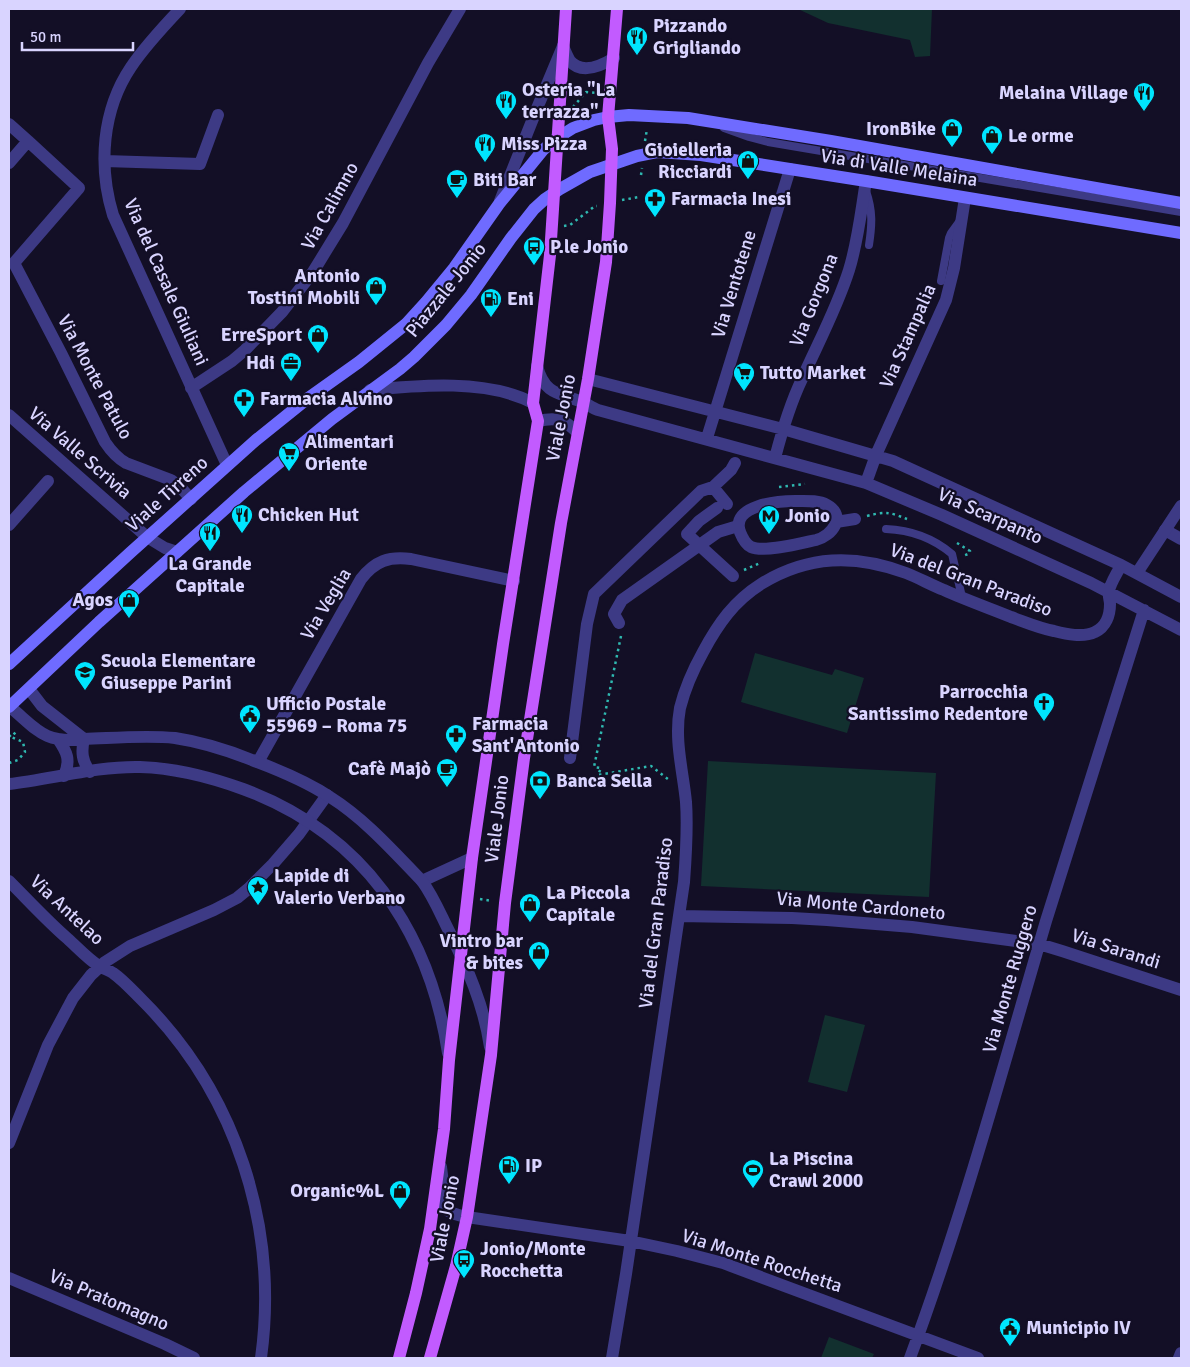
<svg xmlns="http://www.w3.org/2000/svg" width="1190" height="1367" viewBox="0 0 1190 1367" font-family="Signika,sans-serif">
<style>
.green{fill:#12302f}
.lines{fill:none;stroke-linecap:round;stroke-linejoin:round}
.path{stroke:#2fb8b0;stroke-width:2.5;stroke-dasharray:2.5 4;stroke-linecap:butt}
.service{stroke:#3d3a85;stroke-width:8}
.pedestrian{stroke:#3d3a85;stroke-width:12}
.minor{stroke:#3d3a85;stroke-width:12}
.tertiary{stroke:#3d3a85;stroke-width:12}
.secondary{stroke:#6f6bff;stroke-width:12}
.primary{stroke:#c25bff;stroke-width:12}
.labels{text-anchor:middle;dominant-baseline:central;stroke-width:4.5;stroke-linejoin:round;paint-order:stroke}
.poi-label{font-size:19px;font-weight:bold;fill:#d9d4ff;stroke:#130f26;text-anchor:start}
.street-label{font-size:19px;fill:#d9d4ff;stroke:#130f26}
</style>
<rect width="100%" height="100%" fill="#130f26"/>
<path class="green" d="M798,9H932L930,56L915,57L910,40L828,23Z
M755,653L832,675L835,669L864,678L847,733L741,702Z
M708,761L936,773L929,897L701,886Z
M825,1015L865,1025L847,1092L808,1082Z
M829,1337L874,1354L872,1358H821Z"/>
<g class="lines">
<path class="path" d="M573,107L586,92L596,93
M645,141L647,129
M641,175L642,168
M622,200L639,197
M564,226L570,225L595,206H597
M546,449L561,451
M779,487L805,484
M867,516C886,511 889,512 907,519
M957,543L970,551L968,554L963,556
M744,570L760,563
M621,636L594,767L601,768L598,775L651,766L669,780
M9,735L11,737L18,730
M9,763L18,760L25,752L23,742L11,737
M480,899L492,901"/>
<path class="service" d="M724,128L749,137L768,142L1181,212
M866,191C873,211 872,225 869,245
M941,281L949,238L951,233L959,222
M886,529C911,530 933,538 952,554L962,597"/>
<path class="pedestrian" d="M713,487L731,470L735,463
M795,501C806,501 818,500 827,505C847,516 832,536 816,540C802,543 764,553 751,547C745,544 742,537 740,532C730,505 779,501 795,501Z
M717,508L699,521L687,534L733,576
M836,522L855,519
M1165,530L1181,539
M619,623L614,614L622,600L718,532L738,526
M570,758L587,624L594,594L701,491L713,487L727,504"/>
<path class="minor" d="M180,9C163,27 145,46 131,67C102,110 98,166 113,215L227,465
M563,46C565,51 567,56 570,61C582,75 601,66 614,58
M9,124L28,141L9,163
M28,141L79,188L14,263L61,353L105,442C111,451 117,458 126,463L171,480L181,488L191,499
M105,161L200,164L218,115
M537,366C544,393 557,393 580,401C586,403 592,408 598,410L866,483L942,515L1091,583L1181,630
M588,379L783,429L893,461L1121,565L1181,597
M191,388L232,361L245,350L282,312L313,272L343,223L428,63L460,9
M370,390C420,385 488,379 533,403
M9,415L147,537L165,548L177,552
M538,421C556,417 564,419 577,432
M707,438L790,169
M775,458C782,431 790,404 802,379C818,343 837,308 849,270C858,241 861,211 866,181
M866,483L876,455L946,300L954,268L965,198
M9,525L48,481
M1137,573L1181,506
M258,762L361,579C375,561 389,556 411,559L514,581
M9,881C28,900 47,921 68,939C78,948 88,959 99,966C104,969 109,970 113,973C123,980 132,990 141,999C236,1093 279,1226 261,1358
M422,881L472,858
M679,916L792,918L827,920L912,927L1016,941L1039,944L1062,951L1181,990
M9,1143L48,1045L73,998L91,975L105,962L130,946L214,910L237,898L248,889L273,864L299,834L327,795
M441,1167L443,1183L442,1204C447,1213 457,1215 467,1217L630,1241L677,1251L723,1263L978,1358
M9,1278L165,1344L194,1358
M612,1358L626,1274L684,882C686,855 688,829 686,802C683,771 674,740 680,708C685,688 693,670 703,652C718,624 734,601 761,584C808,555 855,554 906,573C919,578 931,585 944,590C966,600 989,608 1011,617C1025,622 1039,628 1054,631C1066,634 1083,638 1095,632C1106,627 1110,615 1110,604C1110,600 1108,596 1109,592C1109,585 1118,572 1121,565
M910,1358C963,1215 1003,1067 1046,921L1144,610"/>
<path class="tertiary" d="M500,201L538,106L563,46
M29,689L42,706L84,739C114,738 145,735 175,738C202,742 227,750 252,760C279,770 306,781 330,797C365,819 394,852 422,881C433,896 440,913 448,929C467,967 484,1005 490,1047
M9,706C37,729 43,744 84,739C81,752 82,761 90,772
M58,739C67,752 71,760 64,776
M9,784C52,779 97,766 140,767C175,768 210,777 243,789C362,833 429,929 448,1053
M1179,1358L1181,1353"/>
<path class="secondary" d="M9,664L131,552L256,440L307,399L359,362L406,324L426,302L454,268L499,204L543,150L557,138L573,128L594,120L608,117L629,115L688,118L831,141L1181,203
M9,707L99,622L244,492L332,419L400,369L414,357L446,325L471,295L511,238L534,209L545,199L560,189L590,172L637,156L657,152L701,155L866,181L1181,233"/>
<path class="primary" d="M399,1358L416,1293L430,1229L444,1129L449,1060L472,858L503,644L538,421L533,403L550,255L566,9
M430,1358L456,1266L467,1217L491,1055L505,903L524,758L561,523L588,379L606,262L610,203L612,149L608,117L617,9"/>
</g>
<defs>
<g id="restaurant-pin" transform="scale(1.125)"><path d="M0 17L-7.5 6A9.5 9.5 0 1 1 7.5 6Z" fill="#00e5ff" stroke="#130f26"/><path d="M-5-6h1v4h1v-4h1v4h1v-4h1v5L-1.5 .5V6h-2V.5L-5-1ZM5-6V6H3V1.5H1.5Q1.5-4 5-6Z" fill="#111"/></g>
<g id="shop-pin" transform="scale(1.125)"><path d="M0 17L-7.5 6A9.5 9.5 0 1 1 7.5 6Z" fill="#00e5ff" stroke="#130f26"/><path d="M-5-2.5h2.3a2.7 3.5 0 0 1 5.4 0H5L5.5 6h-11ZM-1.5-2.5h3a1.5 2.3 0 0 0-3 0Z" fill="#111"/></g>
<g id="cafe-pin" transform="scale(1.125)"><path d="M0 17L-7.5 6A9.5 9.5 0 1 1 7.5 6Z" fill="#00e5ff" stroke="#130f26"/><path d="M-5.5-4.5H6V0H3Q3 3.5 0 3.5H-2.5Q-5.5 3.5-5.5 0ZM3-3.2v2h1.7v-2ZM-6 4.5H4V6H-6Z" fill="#111"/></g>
<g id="pharmacy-pin" transform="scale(1.125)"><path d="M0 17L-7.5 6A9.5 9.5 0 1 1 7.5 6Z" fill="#00e5ff" stroke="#130f26"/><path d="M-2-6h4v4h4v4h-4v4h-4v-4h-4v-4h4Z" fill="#111"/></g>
<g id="bus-pin" transform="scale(1.125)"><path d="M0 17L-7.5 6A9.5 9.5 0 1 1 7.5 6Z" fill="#00e5ff" stroke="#130f26"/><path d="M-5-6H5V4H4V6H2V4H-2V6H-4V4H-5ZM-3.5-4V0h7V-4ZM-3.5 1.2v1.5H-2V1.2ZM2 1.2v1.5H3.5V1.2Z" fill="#111"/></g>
<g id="fuel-pin" transform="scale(1.125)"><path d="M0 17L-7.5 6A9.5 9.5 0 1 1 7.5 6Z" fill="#00e5ff" stroke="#130f26"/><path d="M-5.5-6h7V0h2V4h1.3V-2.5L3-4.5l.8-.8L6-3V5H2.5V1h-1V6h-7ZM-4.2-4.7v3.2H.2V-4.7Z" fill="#111"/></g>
<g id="office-pin" transform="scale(1.125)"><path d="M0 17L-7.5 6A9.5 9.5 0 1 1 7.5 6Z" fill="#00e5ff" stroke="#130f26"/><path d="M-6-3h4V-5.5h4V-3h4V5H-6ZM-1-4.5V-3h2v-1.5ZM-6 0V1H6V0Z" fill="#111"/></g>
<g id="supermarket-pin" transform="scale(1.125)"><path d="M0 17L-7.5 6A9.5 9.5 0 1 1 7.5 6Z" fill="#00e5ff" stroke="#130f26"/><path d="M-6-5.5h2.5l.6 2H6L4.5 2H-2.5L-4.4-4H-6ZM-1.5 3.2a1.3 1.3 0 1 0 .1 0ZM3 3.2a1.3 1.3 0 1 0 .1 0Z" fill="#111"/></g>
<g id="metro-pin" transform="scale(1.125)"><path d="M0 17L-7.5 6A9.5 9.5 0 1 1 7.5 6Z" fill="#00e5ff" stroke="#130f26"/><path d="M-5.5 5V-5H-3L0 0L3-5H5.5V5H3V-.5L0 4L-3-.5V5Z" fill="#111"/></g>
<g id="school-pin" transform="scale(1.125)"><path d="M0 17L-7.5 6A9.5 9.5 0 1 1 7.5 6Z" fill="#00e5ff" stroke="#130f26"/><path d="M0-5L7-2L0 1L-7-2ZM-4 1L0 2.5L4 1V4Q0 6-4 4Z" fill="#111"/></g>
<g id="church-pin" transform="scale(1.125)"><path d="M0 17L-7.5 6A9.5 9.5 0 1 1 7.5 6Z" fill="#00e5ff" stroke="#130f26"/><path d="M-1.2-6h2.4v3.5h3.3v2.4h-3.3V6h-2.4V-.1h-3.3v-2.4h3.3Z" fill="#111"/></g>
<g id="civic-pin" transform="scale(1.125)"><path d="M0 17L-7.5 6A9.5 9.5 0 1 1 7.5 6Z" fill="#00e5ff" stroke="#130f26"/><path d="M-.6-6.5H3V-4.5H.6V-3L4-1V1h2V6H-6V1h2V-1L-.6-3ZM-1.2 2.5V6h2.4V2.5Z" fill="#111"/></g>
<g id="bank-pin" transform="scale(1.125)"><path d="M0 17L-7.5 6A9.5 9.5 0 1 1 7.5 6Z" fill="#00e5ff" stroke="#130f26"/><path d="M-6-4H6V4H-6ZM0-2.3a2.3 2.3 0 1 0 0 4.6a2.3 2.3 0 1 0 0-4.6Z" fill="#111"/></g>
<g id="sight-pin" transform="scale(1.125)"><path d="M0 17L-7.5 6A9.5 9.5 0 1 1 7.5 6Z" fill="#00e5ff" stroke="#130f26"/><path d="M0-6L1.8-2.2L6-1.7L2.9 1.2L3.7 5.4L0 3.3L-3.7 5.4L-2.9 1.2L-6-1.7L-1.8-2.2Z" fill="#111"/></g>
<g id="stadium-pin" transform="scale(1.125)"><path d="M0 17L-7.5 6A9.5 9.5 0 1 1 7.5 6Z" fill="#00e5ff" stroke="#130f26"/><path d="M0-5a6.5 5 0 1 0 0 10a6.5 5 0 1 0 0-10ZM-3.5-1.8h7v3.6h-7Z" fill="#111"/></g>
</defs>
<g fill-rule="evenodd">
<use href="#restaurant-pin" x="637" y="37"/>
<use href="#restaurant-pin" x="1144" y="93"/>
<use href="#restaurant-pin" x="506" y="101"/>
<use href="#shop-pin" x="952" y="129"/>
<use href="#shop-pin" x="992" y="136"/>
<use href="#restaurant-pin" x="485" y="144"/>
<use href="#shop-pin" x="748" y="161"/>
<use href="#cafe-pin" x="457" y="180"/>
<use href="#pharmacy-pin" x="655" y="199"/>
<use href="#bus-pin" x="534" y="247"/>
<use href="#shop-pin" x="376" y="287"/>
<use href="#fuel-pin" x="491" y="299"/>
<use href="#shop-pin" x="318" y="335"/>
<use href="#office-pin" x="291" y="363"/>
<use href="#supermarket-pin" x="744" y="373"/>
<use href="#pharmacy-pin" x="244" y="399"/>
<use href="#supermarket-pin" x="289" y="453"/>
<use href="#restaurant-pin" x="242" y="515"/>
<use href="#metro-pin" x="769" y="516"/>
<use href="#restaurant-pin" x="210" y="533"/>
<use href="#shop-pin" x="129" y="600"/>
<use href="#school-pin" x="85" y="672"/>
<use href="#church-pin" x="1044" y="703"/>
<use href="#civic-pin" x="250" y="715"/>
<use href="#pharmacy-pin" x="456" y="735"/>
<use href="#cafe-pin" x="447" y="769"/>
<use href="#bank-pin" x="540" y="781"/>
<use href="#sight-pin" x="258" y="887"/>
<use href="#shop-pin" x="530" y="904"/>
<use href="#shop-pin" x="539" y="952"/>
<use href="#fuel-pin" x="509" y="1166"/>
<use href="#stadium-pin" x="753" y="1170"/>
<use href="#shop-pin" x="400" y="1191"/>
<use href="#bus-pin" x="464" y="1260"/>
<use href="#civic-pin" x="1010" y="1328"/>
</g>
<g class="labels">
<g class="poi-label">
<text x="653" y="26">Pizzando<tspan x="653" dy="22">Grigliando</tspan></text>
<text x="522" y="90">Osteria "La<tspan x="522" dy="22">terrazza"</tspan></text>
<text x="1128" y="93" text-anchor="end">Melaina Village</text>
<text x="936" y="129" text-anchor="end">IronBike</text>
<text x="1008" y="136">Le orme</text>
<text x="501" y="144">Miss Pizza</text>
<text x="732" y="150" text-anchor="end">Gioielleria<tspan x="732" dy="22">Ricciardi</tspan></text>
<text x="473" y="180">Biti Bar</text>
<text x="671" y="199">Farmacia Inesi</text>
<text x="550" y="247">P.le Jonio</text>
<text x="360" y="276" text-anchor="end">Antonio<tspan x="360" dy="22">Tostini Mobili</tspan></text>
<text x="507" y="299">Eni</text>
<text x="302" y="335" text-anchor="end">ErreSport</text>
<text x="275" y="363" text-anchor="end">Hdi</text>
<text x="760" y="373">Tutto Market</text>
<text x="260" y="399">Farmacia Alvino</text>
<text x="305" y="442">Alimentari<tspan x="305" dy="22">Oriente</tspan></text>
<text x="258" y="515">Chicken Hut</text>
<text x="785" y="516">Jonio</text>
<text x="210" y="564" text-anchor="middle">La Grande<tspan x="210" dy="22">Capitale</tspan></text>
<text x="113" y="600" text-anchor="end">Agos</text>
<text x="101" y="661">Scuola Elementare<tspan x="101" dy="22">Giuseppe Parini</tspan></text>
<text x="1028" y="692" text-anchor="end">Parrocchia<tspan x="1028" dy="22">Santissimo Redentore</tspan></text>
<text x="266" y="704">Ufficio Postale<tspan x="266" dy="22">55969 – Roma 75</tspan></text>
<text x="472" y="724">Farmacia<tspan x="472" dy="22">Sant'Antonio</tspan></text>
<text x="431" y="769" text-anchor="end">Cafè Majò</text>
<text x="556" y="781">Banca Sella</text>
<text x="274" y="876">Lapide di<tspan x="274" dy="22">Valerio Verbano</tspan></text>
<text x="546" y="893">La Piccola<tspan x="546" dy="22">Capitale</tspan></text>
<text x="523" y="941" text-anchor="end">Vintro bar<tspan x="523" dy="22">&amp; bites</tspan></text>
<text x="769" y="1159">La Piscina<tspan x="769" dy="22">Crawl 2000</tspan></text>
<text x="525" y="1166">IP</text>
<text x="384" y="1191" text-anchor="end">Organic%L</text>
<text x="480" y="1249">Jonio/Monte<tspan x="480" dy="22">Rocchetta</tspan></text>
<text x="1026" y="1328">Municipio IV</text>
</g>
<g class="street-label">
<text transform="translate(899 168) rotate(9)">Via di Valle Melaina</text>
<text transform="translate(330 206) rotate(-61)">Via Calimno</text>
<text transform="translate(166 282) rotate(66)">Via del Casale Giuliani</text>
<text transform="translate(734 284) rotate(-73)">Via Ventotene</text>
<text transform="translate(446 290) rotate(-51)">Piazzale Jonio</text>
<text transform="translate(814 300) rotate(-68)">Via Gorgona</text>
<text transform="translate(908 336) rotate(-66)">Via Stampalia</text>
<text transform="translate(95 377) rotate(62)">Via Monte Patulo</text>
<text transform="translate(561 418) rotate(-79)">Viale Jonio</text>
<text transform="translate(80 453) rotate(41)">Via Valle Scrivia</text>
<text transform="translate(167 494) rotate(-42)">Viale Tirreno</text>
<text transform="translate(990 516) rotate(24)">Via Scarpanto</text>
<text transform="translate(971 580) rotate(21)">Via del Gran Paradiso</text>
<text transform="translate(326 604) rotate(-59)">Via Veglia</text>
<text transform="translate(497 819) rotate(-83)">Viale Jonio</text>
<text transform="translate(861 906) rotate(5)">Via Monte Cardoneto</text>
<text transform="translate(67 910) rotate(43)">Via Antelao</text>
<text transform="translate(656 923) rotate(-83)">Via del Gran Paradiso</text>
<text transform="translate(1116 949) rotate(18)">Via Sarandi</text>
<text transform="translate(1010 979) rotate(-74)">Via Monte Ruggero</text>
<text transform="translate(445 1219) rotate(-79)">Viale Jonio</text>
<text transform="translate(762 1261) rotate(18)">Via Monte Rocchetta</text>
<text transform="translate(109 1300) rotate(23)">Via Pratomagno</text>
</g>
</g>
<rect width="1190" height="1367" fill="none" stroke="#d9d4ff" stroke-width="20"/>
<path d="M22 42v8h111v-8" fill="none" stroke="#d9d4ff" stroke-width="2.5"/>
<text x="30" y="42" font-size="15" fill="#d9d4ff" stroke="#130f26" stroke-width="4" paint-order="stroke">50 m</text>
</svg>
